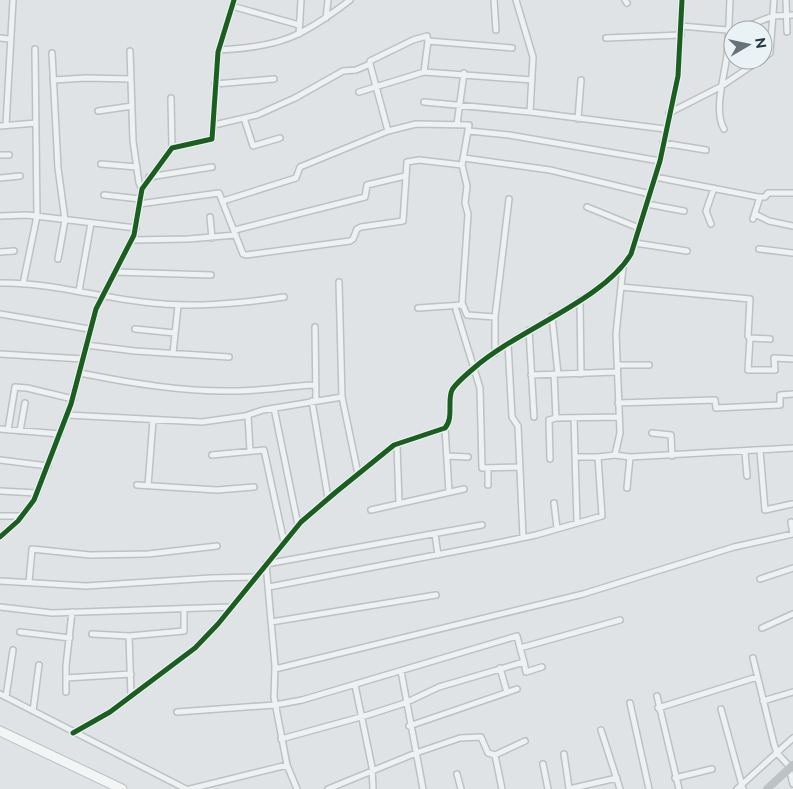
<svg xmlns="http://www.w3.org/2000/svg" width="793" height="789" viewBox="0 0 793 789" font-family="Raleway,sans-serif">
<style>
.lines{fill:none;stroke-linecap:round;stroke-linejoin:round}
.street-casing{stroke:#bdc1c3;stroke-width:8}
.primary-casing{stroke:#bac0c3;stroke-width:11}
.street{stroke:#eef1f2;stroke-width:5}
.secondary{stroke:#bdc3c5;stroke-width:8}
.primary{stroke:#f3f5f5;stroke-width:9}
.cycleway-casing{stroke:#ebf2f5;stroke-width:8}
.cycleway{stroke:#1b5e20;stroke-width:5}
</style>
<rect width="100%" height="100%" fill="#dfe3e5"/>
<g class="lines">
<g class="street-casing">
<path id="street" d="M494,0L496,30
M516,0L533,57L530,112
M625,0L627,3
M786,0L787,32
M232,6L299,25
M326,18L328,0
M750,25L773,16L793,15
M681,26L727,30
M299,34L301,0
M0,38L9,39
M606,38L681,35
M219,50C280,47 302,37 350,0
M130,51L133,141L139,183L142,189
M52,53L58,168L65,220L58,259
M763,58L770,53L774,0
M370,64L388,131L416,124L469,125L462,165L467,186L465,203L468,214L462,303L467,315L495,317
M424,72L428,41
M53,80L86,78L131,79
M215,84L274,79
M359,92L424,72L532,80
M171,98L172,148
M424,102L530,112L665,129
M98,111L132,106
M669,113L720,87L760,60
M244,118L253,146L280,138
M578,119L581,80
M457,124L464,73
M6,125L13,0
M214,125L257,115L295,98L343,71L356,70L370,64V61L413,40L427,36L428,41L512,48
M0,126L36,123
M724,129C713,110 725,75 727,54C729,36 729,18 730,0
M469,131L509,135L660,161
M663,143L706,150
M0,155H9
M464,158L550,170L650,194
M101,164L137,167
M149,177L212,167
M655,177L758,197H765L768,193H793
M0,178L20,176
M104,195L140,199
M223,201L296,178L300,167L388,131
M139,204L219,193L243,254L246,255L350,241L353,239L357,229L361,227L403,221L407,162L419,160L462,165
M647,204L684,211
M587,207L639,228
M755,214L769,221L793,226
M0,216L27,215L136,228
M210,217L212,238
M753,219L760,197
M711,224L706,211L714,188
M235,230L365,197L367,185L405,176
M132,240L188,239L236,235
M635,243L687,251
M759,249L793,253
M0,252L14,251
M115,272L211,275
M339,282L342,397L358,474
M0,283C49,282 96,297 143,302C191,308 236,304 284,297
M23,284L37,216L35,49
M621,287L750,299L748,336L750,338
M79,291L91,223
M580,300L581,374
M418,308L463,305
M456,310L480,388L482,468L520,467
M0,314L89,329
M552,316L558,374
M315,327L316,401
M135,329L175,333
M529,330L534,417
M770,339L750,338L748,370H775L774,358L793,359
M508,344L512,417L518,426L523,537
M86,345L135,351L229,357
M173,353L178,306
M495,353V317L509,199
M0,354L83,359
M617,365H649
M80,373C131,383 182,392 235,391C261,391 288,386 314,385
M554,374L556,418
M531,375L617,372
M312,401L328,498
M618,403L715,400L716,408L780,405V395L793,394
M274,408L298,525
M67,415L202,422L245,416L263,410L342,397
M248,415L250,451
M574,418L577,523
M445,428L449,492
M0,429L60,434
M8,430L15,387L27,388L73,399
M20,431L25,403
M652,433L671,435L672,456
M397,444L399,503
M760,451L765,510L792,504
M745,452L747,476
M212,455L264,450L284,542
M615,455L630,457L793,448
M448,456L468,457
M575,457H598
M550,459L549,420L556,418L619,417
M0,460L48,466
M137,485L217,490L254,487
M488,485V468
M148,486L153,420
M627,488L630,457
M0,491L37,493
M554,503L557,528
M371,510L464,489
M0,516H22
M435,534L438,555
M0,537L18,521L34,500L71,404L96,309L134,235L142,189L172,148L212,139
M760,579L793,568
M0,581L86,586L211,578L255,577
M29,582L32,549L90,555L148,554L217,546
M269,587L488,545L536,535L602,516L598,457L615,455L620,433L616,334L623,267
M0,607L52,613L231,607
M271,622L436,595
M762,628L793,614
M20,632L70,638
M92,634L129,636L184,631V609
M129,636L131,696
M753,658L774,744L777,753L790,767
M524,662L526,672L542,667
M500,668L506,689
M275,669L583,594L734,547L793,534L791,522
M401,671L423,789
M66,678L131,674
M355,685L372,767L373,789
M66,692V666L72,612
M0,694L186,789
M657,696L679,789
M6,697L13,650
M763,701L793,692
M630,703L649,789
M658,708L757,677
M721,709L743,789
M33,711L39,665
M177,712L275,705L302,700L517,636L520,648L620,620
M409,726L517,689
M601,730L620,789
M73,733L110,712L195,648L218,624L301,522L336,492L394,445L445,428C454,418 447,401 452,390C456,383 467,374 474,368C517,330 604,300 631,254L660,161L678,76L682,0
M281,739L368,715L405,703L439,687L524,662L520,648
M564,754L569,788
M543,764L548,789
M789,768L793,784
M457,774L461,789
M675,778L712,769
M190,789L287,765
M297,789L287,765L274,697L275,666L266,564L482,525
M328,789L416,753L460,738L481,737L488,753L495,755
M502,789L495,755L525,741
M569,789L617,778
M737,789L793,738"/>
</g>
<g class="primary-casing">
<path id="primary" d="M0,731L122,789"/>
</g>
<use href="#street" class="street"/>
<path class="secondary" d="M212,139L218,52L234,0
M767,789L793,765"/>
<use href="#primary" class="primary"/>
<g class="cycleway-casing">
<path id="cycleway" d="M0,537L18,521L34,500L71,404L96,309L134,235L142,189L172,148L212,139L218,52L234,0
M73,733L110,712L195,648L218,624L301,522L336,492L394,445L445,428C454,418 447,401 452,390C456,383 467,374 474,368C517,330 604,300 631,254L660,161L678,76L682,0"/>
</g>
<use href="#cycleway" class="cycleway"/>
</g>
<g transform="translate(748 45) rotate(81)"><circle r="24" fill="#ebf2f5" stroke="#9ba7ac"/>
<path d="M0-4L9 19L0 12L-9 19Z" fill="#657379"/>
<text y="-8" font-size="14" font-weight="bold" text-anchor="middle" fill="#24363f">N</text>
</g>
</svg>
